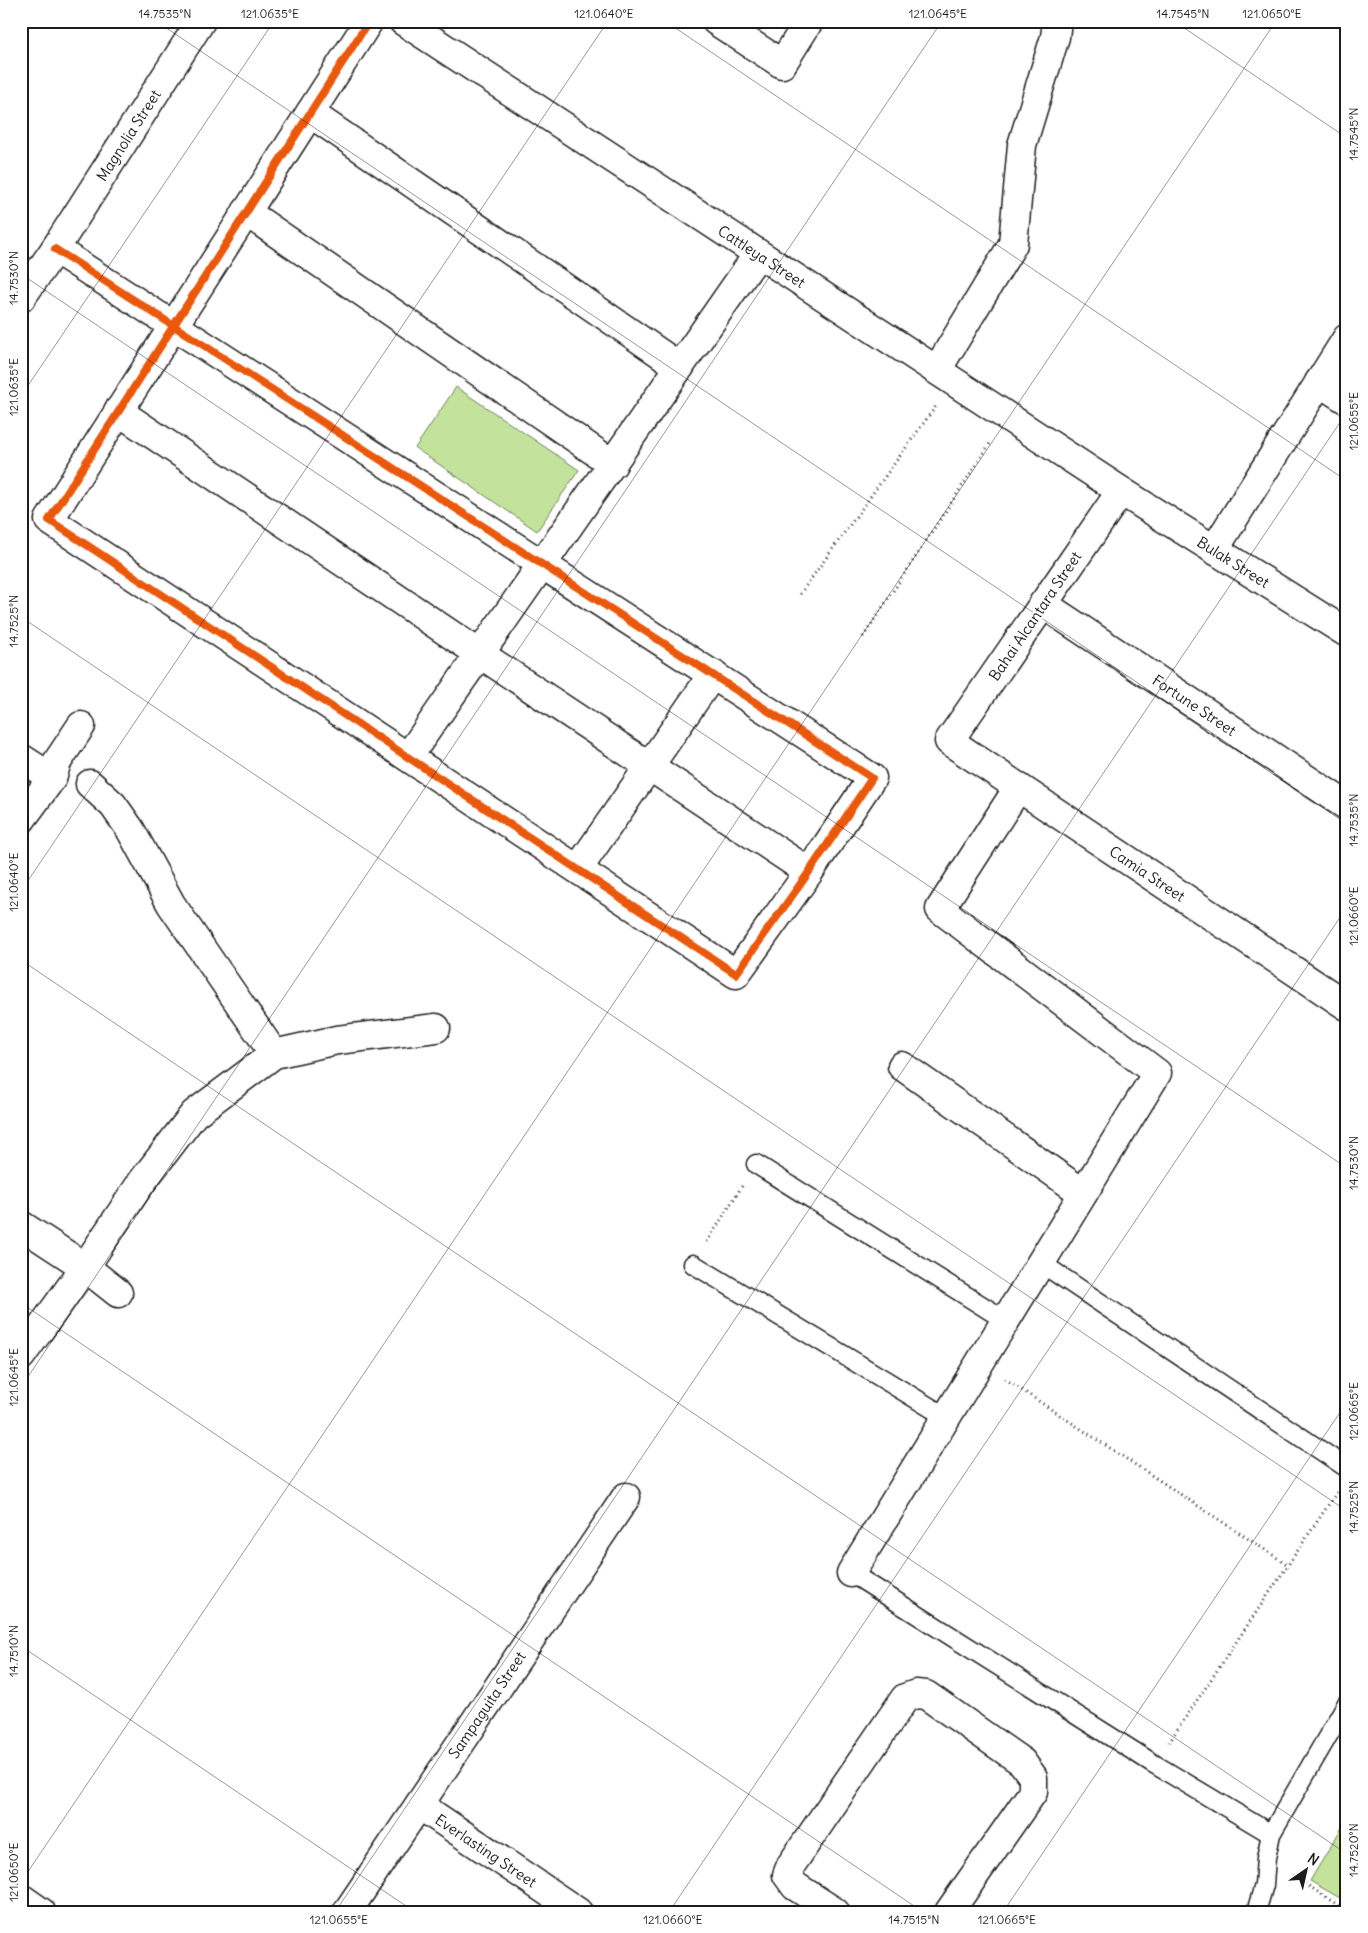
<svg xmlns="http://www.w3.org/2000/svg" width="1368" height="1933" viewBox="0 0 1368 1933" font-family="Delius,sans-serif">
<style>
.green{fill:#c3e39c;stroke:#70805c}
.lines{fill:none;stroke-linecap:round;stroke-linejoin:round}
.lane-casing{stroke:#1c1c1c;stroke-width:21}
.street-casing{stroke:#1c1c1c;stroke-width:31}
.path{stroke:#1c1c1c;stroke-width:3;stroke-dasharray:1 4;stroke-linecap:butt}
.lane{stroke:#fff;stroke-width:18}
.street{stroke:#fff;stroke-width:28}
.cycleway-casing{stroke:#fff;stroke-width:11}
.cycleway{stroke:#e8590c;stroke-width:8}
.ticks{fill:none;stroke:#1c1c1c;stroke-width:1;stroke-opacity:0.45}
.labels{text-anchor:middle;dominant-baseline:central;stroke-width:4.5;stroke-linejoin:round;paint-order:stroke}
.street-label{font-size:15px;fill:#1c1c1c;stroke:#fff}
.neatline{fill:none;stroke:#1c1c1c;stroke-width:2}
.ticks-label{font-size:12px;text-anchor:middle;fill:#1c1c1c}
</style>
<rect width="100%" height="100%" fill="#fff"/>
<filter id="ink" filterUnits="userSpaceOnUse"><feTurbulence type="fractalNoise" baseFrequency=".02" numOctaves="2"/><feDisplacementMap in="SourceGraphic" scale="10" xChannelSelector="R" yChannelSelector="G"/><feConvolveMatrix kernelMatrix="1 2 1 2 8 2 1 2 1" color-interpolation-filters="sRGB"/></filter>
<g filter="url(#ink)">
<path class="green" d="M456,387L579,470L537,531L415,448Z
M1347,1819V1902L1310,1881Z"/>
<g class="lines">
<g class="lane-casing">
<path id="lane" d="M756,1164L1005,1320
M1041,1263L1347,1468
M693,1264L946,1417
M851,1573L1154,1764L1271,1834
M1256,1912L1264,1885L1266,1858L1271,1834L1347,1703"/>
</g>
<g class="street-casing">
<g id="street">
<path id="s1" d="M403,21L1121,491L1347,633"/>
<path d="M716,21L782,64L809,21"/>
<path d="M310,113L680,367"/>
<path d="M246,212L613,464"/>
<path d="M55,249C327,426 600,601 872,778L809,872L736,974L49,520C155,353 262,187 369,21"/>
<path id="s2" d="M21,298L55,249L201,21"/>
<path d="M937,370L1013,244L1022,145L1055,37L1057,21"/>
<path d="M1319,382L1347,400"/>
<path d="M118,411L480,654L809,872"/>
<path id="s3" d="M1121,491L949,741L1347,1006"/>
<path d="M1214,550L1347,338"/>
<path id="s4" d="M1043,604L1347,806"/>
<path d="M408,757L758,254"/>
<path d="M21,758L52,778"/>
<path d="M90,784L113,805L130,829L171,904L274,1054"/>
<path d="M21,820L52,778L57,762L81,726"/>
<path d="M578,869L713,674"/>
<path d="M902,1066L1083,1193"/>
<path d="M21,1225L85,1267L118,1293"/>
<path d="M21,1356L85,1267L141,1183L194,1114L274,1054L337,1040L436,1028"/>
<path d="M851,1573L1157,1073L940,909L1018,788"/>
<path id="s5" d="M419,1805L578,1912"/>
<path d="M21,1898L41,1912"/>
<path id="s6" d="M347,1912L626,1497"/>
<path d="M835,1912L795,1886L787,1875L791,1865L905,1698L916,1694L926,1695L1022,1762L1033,1777V1792L949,1912"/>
</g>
</g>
<path class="path" d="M800,594L936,406
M863,637L991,442
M707,1242L742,1186
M1005,1379L1288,1565
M1169,1742L1337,1492
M1292,1875L1347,1911"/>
<use href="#lane" class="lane"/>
<use href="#street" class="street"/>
<g class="cycleway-casing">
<path id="cycleway" d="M55,249C327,426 600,601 872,778L809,872L736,974L49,520C155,353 262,187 369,21"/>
</g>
<use href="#cycleway" class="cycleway"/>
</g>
</g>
<path class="ticks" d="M156,21L1347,824M665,21L1347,481M1174,21L1347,138M21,274L1347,1168M21,396L274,21M21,617L1347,1511M21,891L608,21M21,960L1347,1854M21,1303L923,1912M21,1387L942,21M21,1646L415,1912M21,1882L1276,21M335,1912L1347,412M669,1912L1347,907M1003,1912L1347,1402M1337,1912L1347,1897"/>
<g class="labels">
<g class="street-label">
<text stroke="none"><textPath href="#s2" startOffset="195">Magnolia Street</textPath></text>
<text stroke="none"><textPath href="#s1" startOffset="429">Cattleya Street</textPath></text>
<text stroke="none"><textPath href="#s1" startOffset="991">Bulak Street</textPath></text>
<text transform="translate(1035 616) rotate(-56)">Bahai Alcantara Street</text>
<text stroke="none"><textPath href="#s4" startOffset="182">Fortune Street</textPath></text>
<text stroke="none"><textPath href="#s3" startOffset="542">Camia Street</textPath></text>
<text stroke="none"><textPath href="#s6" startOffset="250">Sampaguita Street</textPath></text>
<text stroke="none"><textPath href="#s5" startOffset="81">Everlasting Street</textPath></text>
</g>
</g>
<rect width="1368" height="1933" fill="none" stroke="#fff" stroke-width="55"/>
<g transform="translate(1306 1870) rotate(34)" stroke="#ffffff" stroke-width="4" paint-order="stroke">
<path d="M0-4L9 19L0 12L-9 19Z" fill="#1c1c1c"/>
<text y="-8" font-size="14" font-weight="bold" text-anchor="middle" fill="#1c1c1c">N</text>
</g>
<rect x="28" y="28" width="1312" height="1878" class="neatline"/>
<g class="ticks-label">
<text x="165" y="18">14.7535°N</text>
<text x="270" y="18">121.0635°E</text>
<text x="604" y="18">121.0640°E</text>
<text x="938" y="18">121.0645°E</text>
<text x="1183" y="18">14.7545°N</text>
<text x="1272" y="18">121.0650°E</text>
<text transform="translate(1354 134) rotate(-90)" y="4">14.7545°N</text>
<text transform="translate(14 278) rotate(-90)" y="4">14.7530°N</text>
<text transform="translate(14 387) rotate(-90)" y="4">121.0635°E</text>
<text transform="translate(1354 421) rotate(-90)" y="4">121.0655°E</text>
<text transform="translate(14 621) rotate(-90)" y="4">14.7525°N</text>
<text transform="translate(1354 820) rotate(-90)" y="4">14.7535°N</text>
<text transform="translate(14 882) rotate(-90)" y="4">121.0640°E</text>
<text transform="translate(1354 916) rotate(-90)" y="4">121.0660°E</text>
<text transform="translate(1354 1163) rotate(-90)" y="4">14.7530°N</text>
<text transform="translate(14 1377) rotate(-90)" y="4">121.0645°E</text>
<text transform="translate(1354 1411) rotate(-90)" y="4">121.0665°E</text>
<text transform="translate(1354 1507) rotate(-90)" y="4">14.7525°N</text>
<text transform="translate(14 1651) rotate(-90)" y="4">14.7510°N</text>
<text transform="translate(1354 1850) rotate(-90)" y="4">14.7520°N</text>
<text transform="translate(14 1872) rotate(-90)" y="4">121.0650°E</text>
<text x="339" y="1924">121.0655°E</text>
<text x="673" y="1924">121.0660°E</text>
<text x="914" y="1924">14.7515°N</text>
<text x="1007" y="1924">121.0665°E</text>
</g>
</svg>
